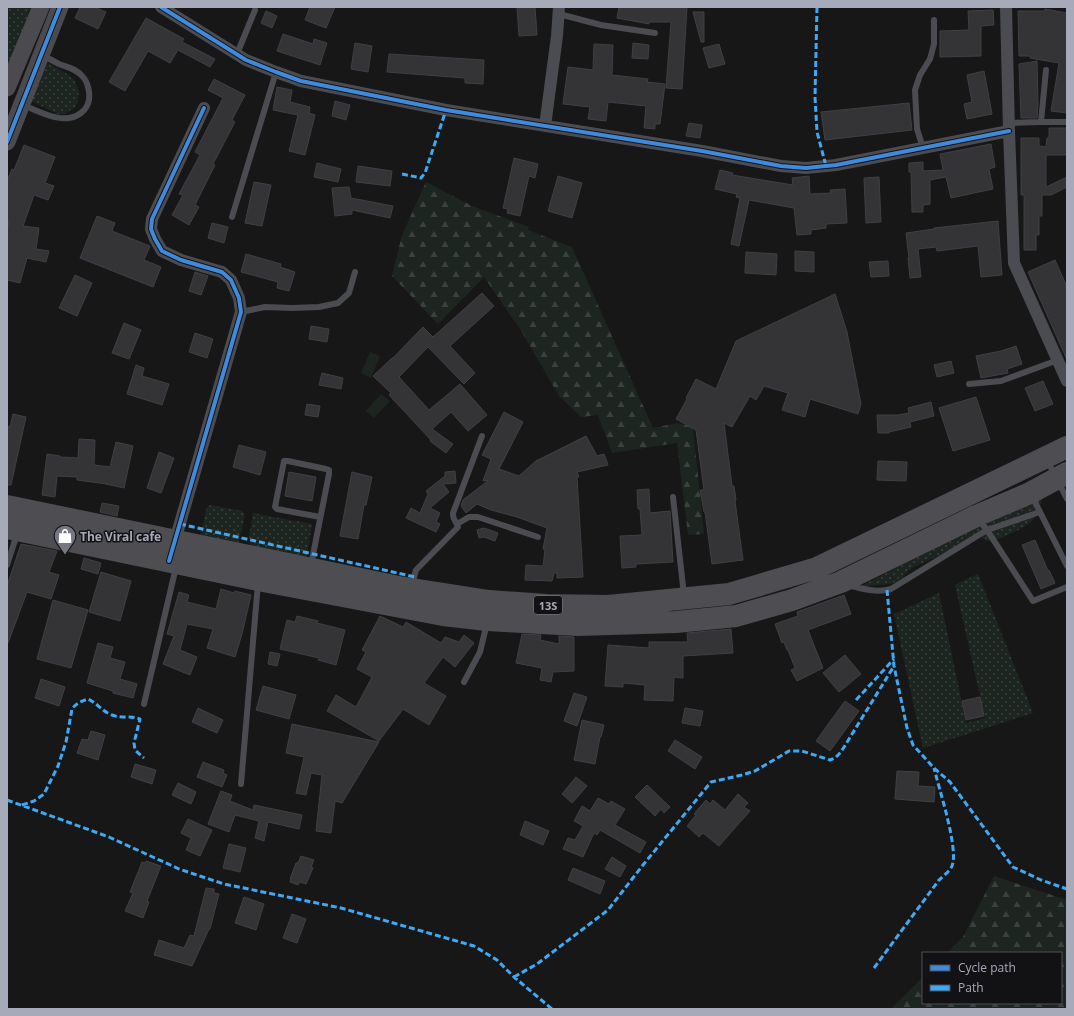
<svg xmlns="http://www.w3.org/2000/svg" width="1074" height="1016" viewBox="0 0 1074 1016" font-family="'Open Sans',sans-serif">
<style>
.grass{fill:url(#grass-dots)}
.forest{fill:url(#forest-firs)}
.garden{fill:#1d2520}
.building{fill:#343436;stroke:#404044}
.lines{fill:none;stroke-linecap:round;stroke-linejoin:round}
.lane{stroke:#4b4c51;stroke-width:6}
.street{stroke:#4b4c51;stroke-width:12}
.secondary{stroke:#4a4a4f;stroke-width:17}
.highway{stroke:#4e4e52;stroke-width:22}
.quiet{stroke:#3fa9f5;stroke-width:3;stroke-dasharray:6 3;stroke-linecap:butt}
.cycleway-casing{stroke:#121114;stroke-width:6}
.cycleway{stroke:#408adc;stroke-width:4}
.labels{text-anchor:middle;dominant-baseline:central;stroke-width:3;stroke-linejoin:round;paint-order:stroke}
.shield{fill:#121114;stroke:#7a7c88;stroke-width:1}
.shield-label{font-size:11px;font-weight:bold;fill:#a7aab9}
.poi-label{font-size:12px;font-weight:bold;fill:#a7aab9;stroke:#121114;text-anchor:start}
</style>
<defs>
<pattern id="grass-dots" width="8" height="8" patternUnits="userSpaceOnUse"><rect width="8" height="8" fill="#1d2520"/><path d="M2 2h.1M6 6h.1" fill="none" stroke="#3b423e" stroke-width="1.8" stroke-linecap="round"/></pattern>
<pattern id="forest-firs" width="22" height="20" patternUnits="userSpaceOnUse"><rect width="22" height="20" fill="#1d2520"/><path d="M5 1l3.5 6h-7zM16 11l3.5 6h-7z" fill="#3b423e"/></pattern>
</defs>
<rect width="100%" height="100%" fill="#171718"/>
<path class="grass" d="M7,7H34L7,80Z
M48,63L69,75L74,80L79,91L78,101L75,107L65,114H58L31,101Z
M1038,495L1042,498L1041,504H1039C1038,511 1036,516 1031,522C1027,527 995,542 988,541C984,541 983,538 981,536L914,567L905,574L903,578L891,584L878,585L861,586Z
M210,505L242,511L245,515L238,545L200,536L207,507Z
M253,513L312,524L307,556L303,560L251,549L249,537Z
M978,574L1033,713L923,748L894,614L939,593L966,723L985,718L955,585Z"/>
<path class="forest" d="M426,182L472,206L529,227L528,230L572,247L653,428L678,423L693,427L704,534L688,535L677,443L612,453L598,415L581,417L559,396L522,332L484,277L438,324L392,276L402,235Z
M994,876L1067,900V1009H891L923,977V1003H1061V953H947L963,937Z"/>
<path class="garden" d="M370,352L380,356L371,378L361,373Z
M381,394L390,401L374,418L366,411Z"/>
<path class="building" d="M80,7H94L106,12L98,29L75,18Z
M310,7H335L326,28L305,20Z
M517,7H535L537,35L519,36Z
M619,7H687L682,89L666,88L671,22H649V24L617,18Z
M1045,9L1067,13V113L1051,111L1059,63L1030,58V56H1019L1018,11H1045Z
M993,10L994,25L981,26V56L940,57V31L969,30L968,11Z
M266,11L277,16L272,28L261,23Z
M693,12H704V42H701Z
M146,18L184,39L182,42L215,59L210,67L178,50L170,63L148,51L125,91L109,82Z
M283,34L313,44L314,39L327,43L320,65L277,51Z
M355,43L372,46L368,72L351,69Z
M633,43L649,45L648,59L632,58Z
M594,44L613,45L612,75L648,79L647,82L665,84L660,124H655V129L644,128L646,106L608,102L606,121L588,119L590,107L563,104L568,67L593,70Z
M719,44L725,64L709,68L703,48Z
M389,54L484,60L483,84L465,83V78L387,72Z
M1037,61L1038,103L1037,118H1021L1019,64Z
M984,71L992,114L967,119L964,104L972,102L967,75Z
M214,79L245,95L232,120L235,122L213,164L215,165L195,205L199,207L189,225L172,215L183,195L179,194L200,155L195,152L223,98L208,90Z
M277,87L292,90L290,102L310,107L309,113L315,115L305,155L289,151L298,115L273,110Z
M335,101L350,105L346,120L332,116Z
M909,103L912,130L825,140L821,112Z
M689,123L702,125L700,138L686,136Z
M1049,128H1067V155H1046V187L1067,177V187L1051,195H1042V216H1039V235H1036V250H1024V195H1021V138H1039V146L1046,147L1047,138H1049Z
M991,144L995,167L989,169L993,189L951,198L946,177L930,180V204L923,205V212H912L911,172H909V163L923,162V171L943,170L940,154Z
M24,145L55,157L45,183L54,186L48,200L34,195L23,226L39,228L36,249L49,251L46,262L27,258L20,283L7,280V233L9,220H7V181L12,169L14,170Z
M514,158L538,164L535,178L529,176L520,216L507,213L508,209L503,208Z
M317,163L341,169L338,182L314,177Z
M358,166L392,171L390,186L356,182Z
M720,170L733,173L732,175L793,185L792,178L809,176L810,194L831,193L830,190L845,189L847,223L826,224V228L811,230V234L797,235L794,208L749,200L739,246L731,244L740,198L736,197L737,194L715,189Z
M558,176L582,183L572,218L548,211Z
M879,177L881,222L866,223L864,178Z
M254,182L271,185L262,226L245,223Z
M349,187L351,198L393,206L390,218L352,210V214L335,216L332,188Z
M97,216L115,223L112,231L150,246L144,260L161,267L153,287L80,258Z
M998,221L1002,275L981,277L978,246L937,251L936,247L918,249L921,277L910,278L908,258H909L906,233L934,229V228Z
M212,223L228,227L224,243L208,238Z
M795,251L814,252V272L795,271Z
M746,252L777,254L776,275L745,273Z
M246,254L281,264L280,267L295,272L289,291L277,288L278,282L241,272Z
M1055,260L1067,287V360L1028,272Z
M888,261L889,276L871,277L869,262Z
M195,272L208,276L201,295L189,291Z
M75,275L92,283L77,316L59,308Z
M482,293L494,306L450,346L475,373L464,384L428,347L399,377L429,410L460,384L487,415L468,431L451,412L432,429L453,444L446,453L430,441L431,440L389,395L391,393L373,376L392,358H393L423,327L433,337Z
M835,294L847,332L861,404L858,414L810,399L805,417L782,410L788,393L764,386L756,400L750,396L732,427L724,423L732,486H734L736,500L735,501L743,560L712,564L705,512H704L700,490H704L696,430L676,419L687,399L686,398L696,379L716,389L736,341Z
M124,323L141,330L129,359L112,353Z
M311,326L329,329L327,342L309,339Z
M195,333L213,339L207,358L189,352Z
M1016,346L1022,364L1007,369L1008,373L981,378L976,356L1001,351Z
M951,361L954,373L937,377L934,365Z
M136,365L144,368L142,376L169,384L162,405L127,394Z
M322,373L343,378L341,389L319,385Z
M1043,381L1053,404L1035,411L1025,388Z
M976,397L990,440L953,451L939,408Z
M931,402L934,416L910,422L911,427L889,432V433H878L877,415H898L909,413L908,408Z
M307,404L320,406L318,417L305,415Z
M504,412L523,422L499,469L519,476L537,460H538L586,436L597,456L604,454L608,465L577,472L579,477H577L583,577L557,578V573H554L552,581L525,580L526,565L543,566L545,550L543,549L547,528L517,517L491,510L477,504L466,513L461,506L463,500L489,480L483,481L491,459L482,455Z
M13,414L26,417L11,485H7V426L10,427Z
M79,439L95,440L94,465L110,467L116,442L133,446L124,488L106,484H107L77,480V477L57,476L55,497L42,495L47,454L60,456V457L78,458Z
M239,445L266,452L260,475L233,467Z
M159,452L174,458L161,493L147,488Z
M878,461L907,462L906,481L877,480Z
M455,471L456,483L443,484L449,492L430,508L440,513L436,522L440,524L436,532L406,518L411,508L420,513L428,494L426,491L445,476V472Z
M289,472L316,477L312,501L285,496Z
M352,472L372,477L366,505H364L358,539L340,536Z
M649,489L650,513L670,511L673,562L636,564V567L622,568L620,536L642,535L640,509H638L637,490Z
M102,503L119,506L117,516L100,512Z
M484,528L498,533L495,541L484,537L479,538L477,530Z
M1035,540L1048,571L1049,570L1055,583L1041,589L1022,545Z
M21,544L57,551L49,572L59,575L51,599L27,592L8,643H7V586Z
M84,558L101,563L98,574L81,569Z
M101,572L131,581L120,621L89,612Z
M221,589L234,593L235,591L251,595L242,634L235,657L207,648L213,629L187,624L180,650L197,657L190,675L163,664L174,636L167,634L179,592L189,595L187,602L216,609Z
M844,595L851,614L808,630L823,668L797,681L791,670L795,668L788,650H787L784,642L782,643L775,624L798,616L797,612Z
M53,600L88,610L71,668L37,659Z
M297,616L318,621L317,623L345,630L336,665L318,660L319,658L280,649L287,620L295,622Z
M380,616L403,627L406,622L441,643L445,637L459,642L464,635L474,643L455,667L443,657L424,683L446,696L429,725L403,709L379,741L327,711L336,695L356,707L372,677L357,669L366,652L362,650Z
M731,629L733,653L683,656V678L674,677L673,701L644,700L645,685L623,683V687L605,686L608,645L649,648V642H688L687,633Z
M522,634L541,635L540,640L559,644V636L574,637V671L553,672L551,682L540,680L542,668L516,663Z
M98,643L113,647L110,658L125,662L120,679L137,684L133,698L113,693V691L87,683Z
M270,652L280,654L277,666L268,664Z
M845,655L861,674L839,692L823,673Z
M41,679L65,687L59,706L35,698Z
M263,686L296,695L289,719L256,710Z
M574,693L587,697L577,726L564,721Z
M980,697L984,716L966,720L962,701Z
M845,701L859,711L830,751L816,741Z
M198,708L223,720L217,733L192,722Z
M685,708L703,711L700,726L682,723Z
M582,720L604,725L601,737H600L595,764L574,760Z
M292,724L379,742L342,803L335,801L331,833L316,831L322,775L311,773L306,795L296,793L304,757L286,753Z
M91,731L105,735L98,760L77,753L82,739L88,740Z
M675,740L702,757L695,769L668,751Z
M203,762L224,770L223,773L227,775L222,787L197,777Z
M135,764L156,770L152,784L131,777Z
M897,771L919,772L918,786L935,787L934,802L895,799Z
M576,777L587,786L572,803L562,794Z
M178,783L196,792L191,804L172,795Z
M647,785L670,807L664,813L661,809L655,816L635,797Z
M221,791L232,795L230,801L253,810L254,805L302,815L299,829L268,822L264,841L255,838L259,821L235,815L229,832L208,824Z
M738,794L748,803L744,807L750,811L719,846L703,833L699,837L687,826L696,815L694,814L706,800L710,804L713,800L725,810Z
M598,798L609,804L611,801L625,809L615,825L646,842L640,853L600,830L597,835L594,833L583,857L563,849L568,838L575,840L583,826L574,821L582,806L590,811Z
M188,819L212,830L200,856L186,850L191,838L181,833Z
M525,821L549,831L543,845L520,835Z
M229,844L246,848L240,872L223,868Z
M301,856L314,860L311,867L313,868L306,884L300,882L298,885L290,882L291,879H290L296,863H298Z
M612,857L626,866L620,877L605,869Z
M146,861L161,866L147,901L149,902L143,918L125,911L133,893L130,892L142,862L145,863Z
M573,868L605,881L600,894L568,880Z
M206,888L214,889V893L219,894L210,929H209L192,966L154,955L159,940L184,948L190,935L194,936Z
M244,897L264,904L256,930L235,923Z
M292,914L306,919L297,943L283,938Z"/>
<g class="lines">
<path class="lane" d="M559,14L601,25L655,33
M237,54L255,10
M23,105C41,112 64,126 81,113C85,110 88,105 89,100C90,93 88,82 83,77C77,69 67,67 59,64C53,61 48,58 42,55
M1041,122L1046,70
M1009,123L1041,122H1067
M923,148L917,129L915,90L920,75L930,59L934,44V20
M232,217L276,72
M241,312L265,307L292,308L319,307L338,303L349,293L355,272
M969,384L1001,381L1058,360
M1047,460L1067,499
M1032,496L1067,566
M673,497L684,595
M978,519L987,530L1033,601L1067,587
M457,524L469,517H478L538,537
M7,565L17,534
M311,565L329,474V470L326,469L288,461H284L275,507L277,509L320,517
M412,585L416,570L458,527C456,521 452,518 453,513L482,436
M848,585C862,589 877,593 891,589L987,530L1040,512
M464,682L480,652L487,623
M144,704L176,567
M241,784L258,583"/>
<path class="street" d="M161,7L246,60L276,72L301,81L446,110L702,151L781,166L806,168L836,165L1009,131
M1006,7L1009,131L1014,263L1067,381
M545,126L557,36L559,7
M174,544L241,312L239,298L231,280L222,272L181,260L162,251L155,239L151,229L152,219L204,108"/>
<path class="secondary" d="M7,88L41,7
M7,142L60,7"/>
<path class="highway" d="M7,506L399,587L489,601L547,605L608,606L729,594L817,568L1067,447
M7,528L258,580L443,615L487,620L578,625L676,622L736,616L792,600L841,582L976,516L1030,493L1067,473"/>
<path class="quiet" d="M817,7L815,97L817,132L826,166
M402,174L421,178L425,173L446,110
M180,524L415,577
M887,590L894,666L907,728L913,745L934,768L950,782L1013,867L1041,880L1067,889
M856,700L894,659
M7,800L109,837L179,869L224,884L341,908L474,946L497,960L514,977L552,1009
M22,805L34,801L44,794L58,766L66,742L72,709C76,703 82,701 88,699C97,703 103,712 112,715C122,719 131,715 140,719L134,743L135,750L144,758
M874,968L939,880C943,876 950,871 952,866C959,849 939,789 934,768
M514,977L537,964L608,910L643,865L711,782L742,775L755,771L789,751H802L830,760L835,758L841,752L894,666"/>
<g class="cycleway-casing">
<path id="cycleway" d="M161,7L246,60L276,72L301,81L446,110L702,151L781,166L806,168L836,165L1009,131
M7,142L60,7
M169,561L241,312L239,298L231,280L222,272L181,260L162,251L155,239L151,229L152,219L204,108"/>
</g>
<use href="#cycleway" class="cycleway"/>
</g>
<defs>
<g id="shop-pin" transform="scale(1.15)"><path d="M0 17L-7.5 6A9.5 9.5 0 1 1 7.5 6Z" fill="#757781" stroke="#121114"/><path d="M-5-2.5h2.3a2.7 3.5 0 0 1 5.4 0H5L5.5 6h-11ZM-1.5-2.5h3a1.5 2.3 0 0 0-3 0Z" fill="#fff"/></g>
</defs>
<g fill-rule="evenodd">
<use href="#shop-pin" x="65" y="536"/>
</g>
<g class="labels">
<rect class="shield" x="534" y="596" width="28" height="18" rx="3"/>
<g class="shield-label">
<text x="548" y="605">13S</text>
</g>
<g class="poi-label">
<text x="80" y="536">The Viral cafe</text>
</g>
</g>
<rect width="1074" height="1016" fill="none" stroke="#a7aab9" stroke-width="16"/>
<rect x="922" y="952" width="140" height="52" fill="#121114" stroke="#4e4e56"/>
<rect x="930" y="965" width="20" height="6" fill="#408adc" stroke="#4e4e56"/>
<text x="958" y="972" font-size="12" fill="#a7aab9">Cycle path</text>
<rect x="930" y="985" width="20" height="6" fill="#3fa9f5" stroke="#4e4e56"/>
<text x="958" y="992" font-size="12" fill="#a7aab9">Path</text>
</svg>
